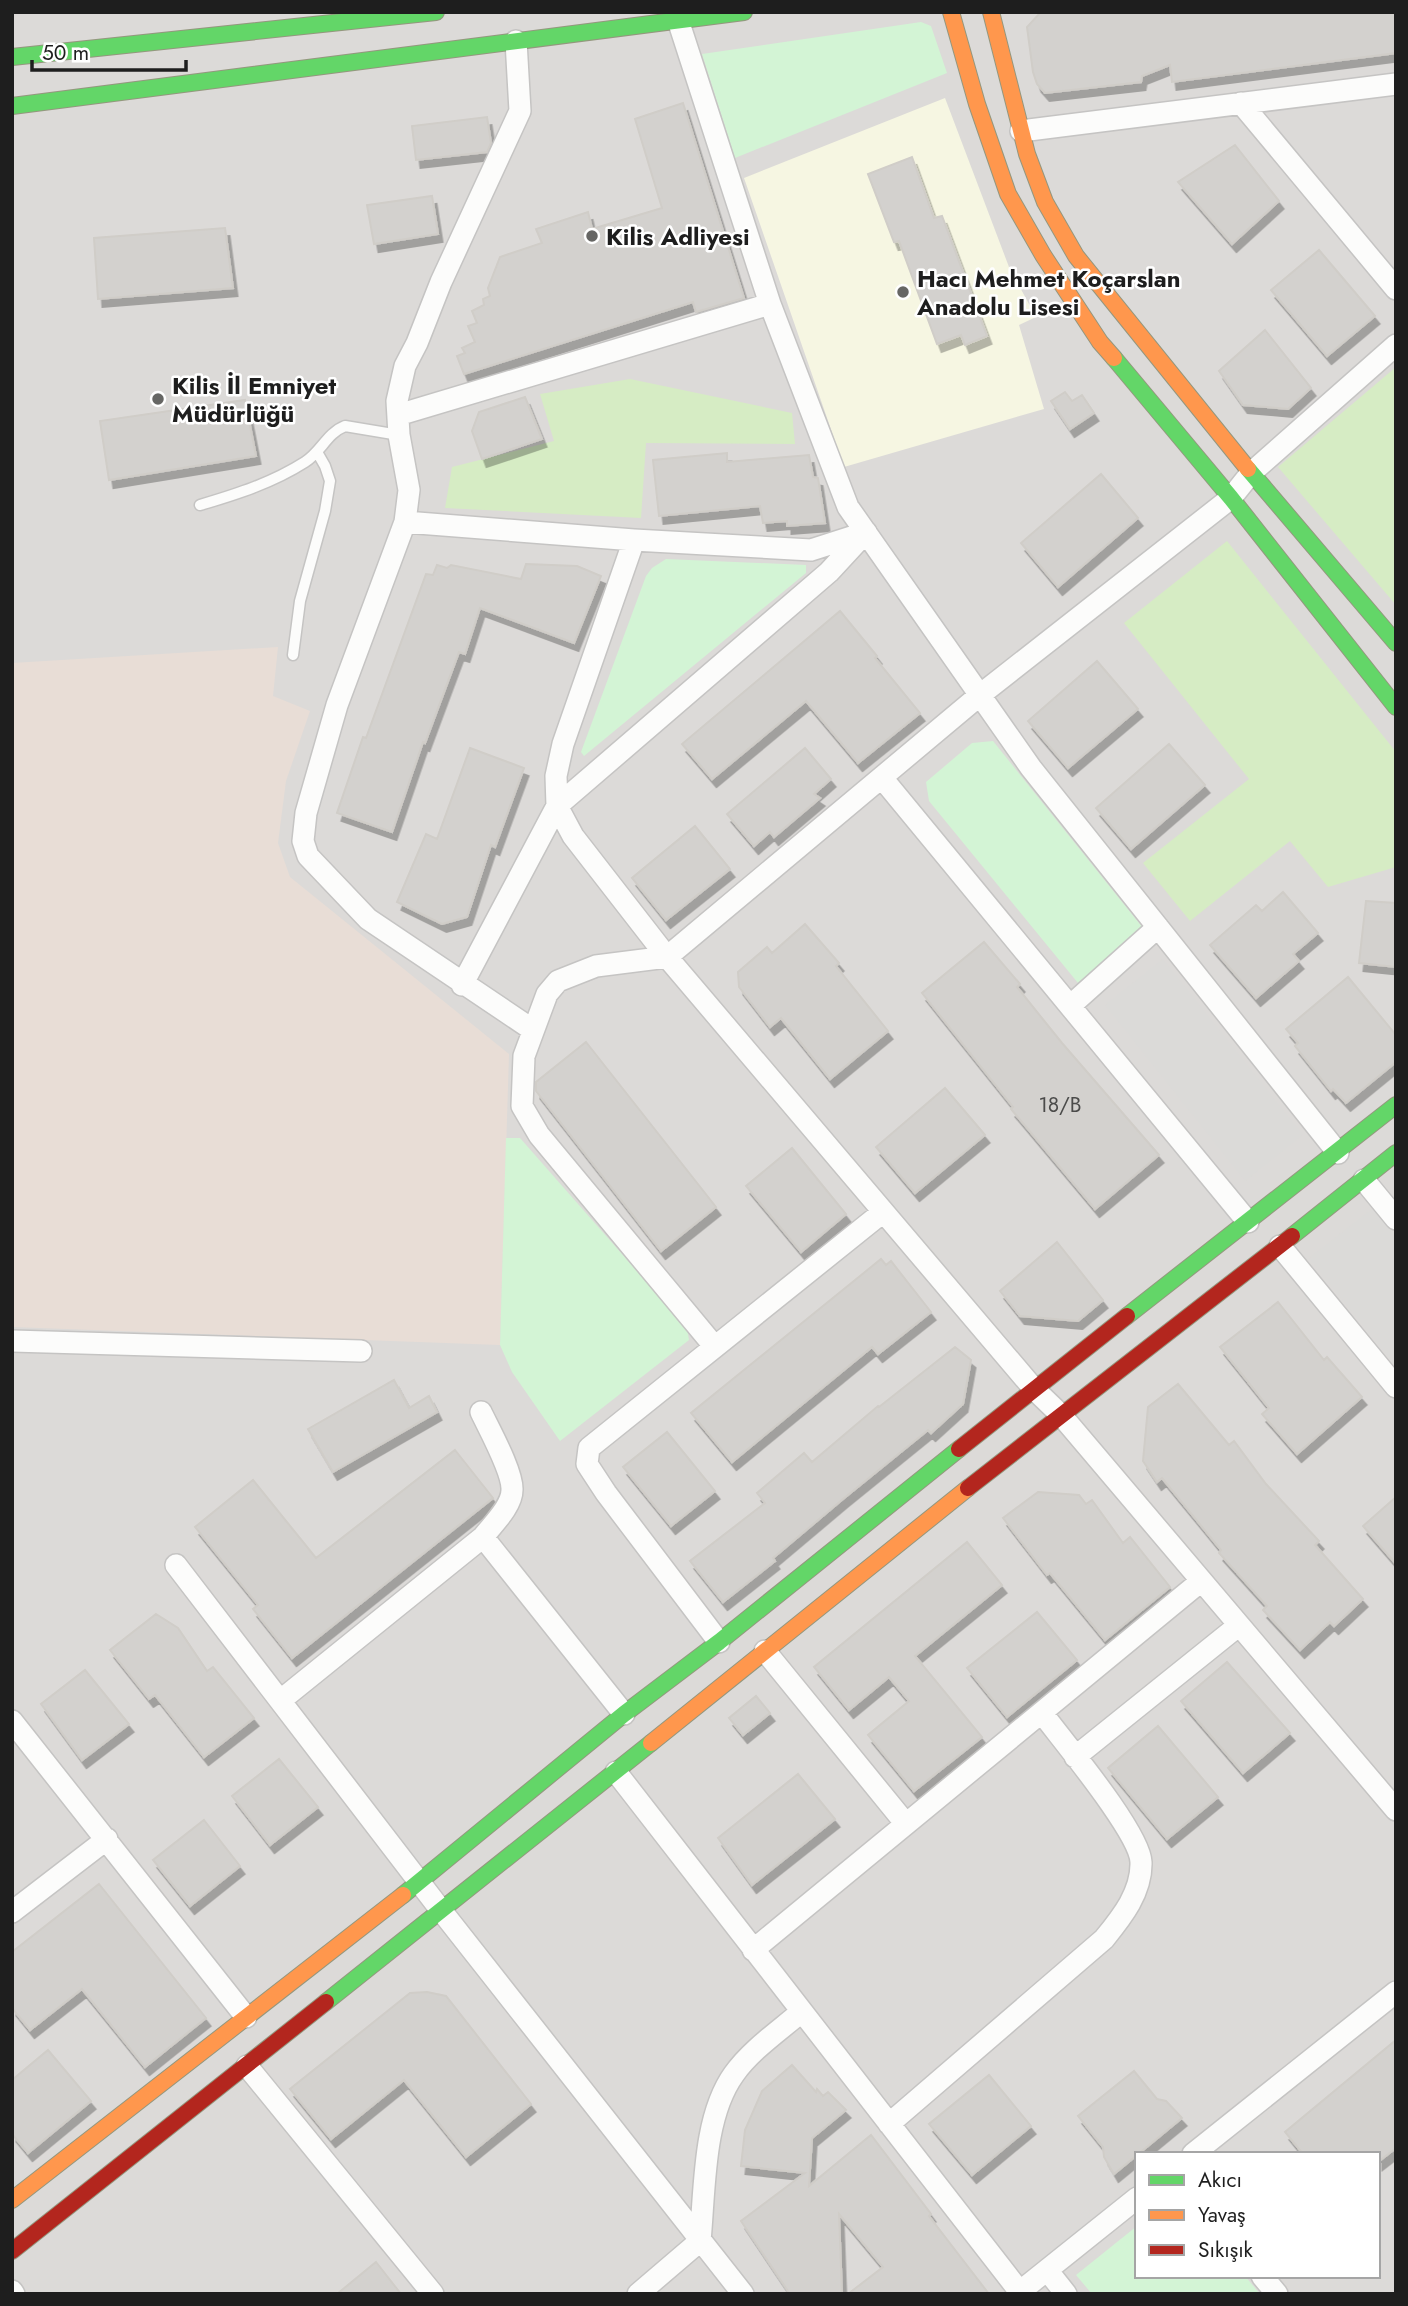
<svg xmlns="http://www.w3.org/2000/svg" width="1408" height="2306" viewBox="0 0 1408 2306" font-family="Jost,sans-serif">
<style>
.residential{fill:#dcdad8;fill-rule:evenodd}
.education{fill:#f6f6e2}
.religious{fill:#dbdad8}
.military{fill:#e8ddd6}
.grass{fill:#d6ecc4}
.park{fill:#d3f4d5}
.building{fill:#d3d1ce;stroke:#d0cdc8;stroke-width:2;filter:url(#shadow)}
.lines{fill:none;stroke-linecap:round;stroke-linejoin:round}
.lane-casing{stroke:#c5c4c3;stroke-width:13}
.street-casing{stroke:#c5c4c3;stroke-width:24}
.fast-casing{stroke:#94977e;stroke-width:18}
.slow-casing{stroke:#94977e;stroke-width:18}
.jam-casing{stroke:#94977e;stroke-width:18}
.lane{stroke:#fcfcfb;stroke-width:10}
.street{stroke:#fcfcfb;stroke-width:21}
.fast{stroke:#63d668;stroke-width:16}
.slow{stroke:#ff974d;stroke-width:16}
.jam{stroke:#b3261e;stroke-width:16}
.poi-dot{fill:#666664;stroke:#fff;stroke-width:2.5}
.labels{text-anchor:middle;dominant-baseline:central;stroke-width:5;stroke-linejoin:round;paint-order:stroke}
.number-label{font-size:21px;fill:#4b4b4a}
.poi-label{font-size:24px;font-weight:bold;fill:#1e1e1e;stroke:#fff;text-anchor:start}
</style>
<defs>
<filter id="shadow"><feDropShadow dx="4.5" dy="8" stdDeviation="0" flood-color="#0004"/></filter>
</defs>
<rect width="100%" height="100%" fill="#edebe7"/>
<path class="residential" d="M12,12H1396V2294H12ZM1137,2154H1378V2276H1137Z"/>
<path class="education" d="M945,98L1009,267L1036,317L1019,325L1044,409L844,467L744,178Z"/>
<path class="religious" d="M1163,959L1303,1135L1245,1181L1105,1005Z
M1373,1208L1396,1237V1367L1309,1258Z"/>
<path class="military" d="M278,647L273,696L310,711L286,781L278,843L290,877L509,1054L500,1345L12,1327V663Z"/>
<path class="grass" d="M1396,367V605L1278,467Z
M630,379L792,413L795,444L646,443L641,518L445,508L452,467L554,441L540,394Z
M1227,541L1396,752V867L1328,887L1290,841L1190,921L1143,863L1249,779L1124,623Z"/>
<path class="park" d="M921,22L931,26L947,73L735,158L702,54Z
M666,559L806,565V573L584,756L581,752L646,576L652,568Z
M993,741L1143,928L1078,983L929,801L926,782L972,743Z
M506,1138H520L687,1328L689,1340L560,1441L512,1372L500,1345Z
M1137,2226V2276H1245L1260,2294H1092L1076,2275Z"/>
<path class="building" d="M1049,12H1396V53L1172,82L1170,65L1142,76L1141,82L1045,93L1037,84L1033,72L1027,27L1040,13Z
M683,103L744,298L696,312L693,302L464,374L457,356L465,353L462,348L475,342L468,326L477,323L472,311L484,305L483,299L490,296L488,288L500,257L542,243L536,229L588,212L592,229L662,208L635,119Z
M487,117L491,143L487,152L416,160L412,126Z
M1235,145L1279,201L1232,244L1178,182Z
M912,157L934,218L942,216L987,336L965,345L961,335L937,344L899,241L894,242L868,174Z
M432,196L438,234L374,244L367,205Z
M225,228L233,288L98,299L94,238Z
M1319,250L1375,316L1327,356L1271,290Z
M1265,330L1311,388L1288,409L1243,405L1219,371Z
M1065,392L1072,401L1082,395L1094,413L1070,429L1051,401Z
M525,397L542,439L482,459L472,431L479,412Z
M245,400L256,456L109,480L100,421Z
M727,453V462L809,455L813,477L818,478L825,523L787,526V521L763,523L760,506L659,516L653,460Z
M1101,474L1138,518L1058,587L1021,543Z
M526,564L577,566L601,576L574,643L480,608L465,654L459,652L425,743L423,742L392,832L337,813L363,737L366,738L426,574L433,575L437,565L447,568L451,565L521,579Z
M840,611L877,656L875,658L920,713L858,763L806,701L712,779L682,744Z
M1097,661L1138,709L1068,768L1028,721Z
M1169,744L1205,785L1131,849L1096,808Z
M470,748L524,768L495,847L491,845L467,917L442,924L397,902L426,834L437,839Z
M805,748L831,779L814,794L820,798L774,837L770,832L754,846L727,814Z
M695,826L730,869L666,920L632,878Z
M1283,892L1318,933L1293,954L1299,961L1256,998L1210,945L1256,905L1262,911Z
M1366,901L1396,903V967L1359,963Z
M805,924L839,963L836,966L888,1031L830,1079L781,1018L770,1027L739,987L738,972L767,947L772,953Z
M984,942L1020,984L1017,987L1062,1043L1159,1155L1095,1209L1011,1109L1013,1107L922,993Z
M1348,977L1396,1035V1062L1346,1103L1333,1089L1331,1091L1295,1046L1298,1043L1286,1029Z
M586,1042L716,1207L661,1251L536,1091V1082Z
M945,1088L985,1135L915,1193L876,1147Z
M792,1148L846,1214L801,1252L746,1186Z
M1057,1242L1103,1300L1078,1321L1020,1316L1000,1291Z
M881,1259L886,1265L891,1261L931,1312L878,1354L872,1347L732,1462L691,1413Z
M1278,1302L1324,1360L1327,1357L1362,1397L1297,1454L1262,1414L1269,1408L1220,1347Z
M955,1347L971,1360L963,1404L931,1433L928,1430L843,1499L773,1558L775,1561L723,1602L690,1561L765,1503L757,1493L804,1453L812,1462L878,1406L879,1407Z
M394,1380L409,1408L429,1396L437,1412L333,1472L308,1429Z
M1178,1384L1229,1445L1234,1441L1266,1484L1319,1541L1315,1545L1363,1599L1334,1626L1330,1622L1300,1650L1263,1610L1267,1606L1219,1553L1221,1550L1162,1478L1157,1482L1143,1461L1148,1407Z
M667,1432L715,1491L671,1526L623,1467Z
M455,1450L493,1498L292,1658L253,1609L258,1605L195,1527L253,1480L316,1558Z
M1038,1492L1079,1495L1086,1504L1092,1500L1123,1543L1130,1537L1170,1587L1105,1640L1050,1573L1047,1575L1003,1518Z
M1396,1497V1564L1363,1526Z
M967,1542L1002,1585L915,1656L982,1737L914,1791L868,1735L909,1701L889,1677L849,1710L814,1667Z
M1037,1612L1077,1660L1007,1717L967,1668Z
M156,1614L178,1628L207,1671L213,1667L254,1718L204,1757L155,1695L149,1699L110,1650Z
M1227,1662L1290,1733L1243,1773L1181,1701Z
M85,1670L129,1724L82,1760L41,1704Z
M756,1696L770,1713L743,1735L729,1718Z
M1158,1726L1218,1797L1167,1839L1108,1768Z
M279,1759L318,1807L270,1845L232,1796Z
M798,1774L835,1819L752,1885L718,1838Z
M204,1820L240,1866L190,1906L153,1860Z
M99,1884L206,2018L145,2067L82,1989L30,2030L12,2008V1952Z
M427,1992L446,1996L531,2104L466,2157L404,2080L331,2139L290,2089L410,1993Z
M1396,2040V2148L1378,2162V2154H1303L1285,2132Z
M48,2050L91,2101L28,2153L12,2134V2080Z
M792,2065L816,2092L817,2089L823,2096L828,2092L846,2110L812,2138L809,2186L871,2135L931,2214L929,2216L989,2294H848L883,2267L839,2214L842,2294H790L741,2221L805,2173L741,2166L745,2130L762,2091Z
M1134,2071L1157,2099L1166,2101L1182,2118L1114,2174L1104,2157L1103,2147L1078,2116Z
M989,2075L1031,2126L972,2175L929,2124Z
M376,2262L401,2294H337Z"/>
<g class="lines">
<g class="lane-casing">
<path id="lane" d="M200,505C237,494 272,483 305,462C321,452 327,433 345,426L399,435
M293,655L300,601L325,511L330,481L325,466L317,452"/>
</g>
<g class="street-casing">
<path id="street" d="M678,20L770,304L848,507L1031,768L1338,1153
M516,41L520,111L441,282L417,343L405,366L397,401L399,435L409,490L405,522L337,705L306,813L303,841L308,856L368,919L533,1030
M1241,103L1396,289
M1021,131L1396,84
M398,415L770,304
M405,522L634,540L811,550L864,533
M634,540L563,744L556,776L557,806L573,836L667,957L1034,1389L1061,1415L1396,1810
M882,778L1248,1222
M462,985L557,806L829,572L866,532
M1070,1006L1158,927
M1364,1180L1396,1219
M1280,1246L1396,1387
M12,1341L361,1351
M715,1347L539,1135L522,1106L524,1056L547,994L558,981L596,966L667,957L980,695L1231,498L1251,473L1396,345
M483,1537L624,1714
M176,1565L440,1909L743,2294
M719,1642L606,1493L587,1464L589,1448L883,1212
M765,1651L906,1824
M281,1700L483,1537C493,1524 512,1506 512,1490C513,1472 489,1429 481,1412
M12,1721L246,2017
M1075,1757L1238,1626
M616,1772L1020,2292
M12,1912L107,1839
M753,1950L1200,1582
M247,2066L433,2294
M889,2124L1104,1939C1122,1917 1142,1892 1141,1862C1140,1833 1063,1741 1042,1713
M1193,2154L1396,1992
M1047,2270L1066,2294
M1262,2276L1277,2294
M12,2291L14,2294
M638,2294L700,2241C705,2189 703,2117 734,2074C751,2050 779,2031 801,2012
M1017,2294L1137,2198"/>
</g>
<g class="fast-casing">
<path id="fast" d="M12,57L436,12
M12,106L744,12
M1114,358L1231,498L1396,707
M1248,469L1396,643
M1292,1236L1396,1153
M1127,1316L1396,1105
M403,1895L624,1714L719,1642L959,1449
M326,2002L651,1743"/>
</g>
<g class="slow-casing">
<path id="slow" d="M951,12L977,104L1008,194L1043,255L1100,342L1114,358
M991,12L1027,154L1045,202L1076,256L1248,469
M651,1743L968,1488
M12,2200L403,1895"/>
</g>
<g class="jam-casing">
<path id="jam" d="M959,1449L1127,1316
M968,1488L1292,1236
M12,2251L326,2002"/>
</g>
<use href="#lane" class="lane"/>
<use href="#street" class="street"/>
<use href="#fast" class="fast"/>
<use href="#slow" class="slow"/>
<use href="#jam" class="jam"/>
</g>
<g class="poi-dot">
<circle cx="592" cy="236" r="7"/>
<circle cx="903" cy="292" r="7"/>
<circle cx="158" cy="399" r="7"/>
</g>
<g class="labels">
<g class="number-label">
<text x="1060" y="1105">18/B</text>
</g>
<g class="poi-label">
<text x="606" y="236">Kilis Adliyesi</text>
<text x="917" y="278">Hacı Mehmet Koçarslan<tspan x="917" dy="28">Anadolu Lisesi</tspan></text>
<text x="172" y="385">Kilis İl Emniyet<tspan x="172" dy="28">Müdürlüğü</tspan></text>
</g>
</g>
<rect width="1408" height="2306" fill="none" stroke="#1e1e1e" stroke-width="28"/>
<rect x="1135" y="2152" width="245" height="126" fill="#ffffff" stroke="#a5a5a5" stroke-width="2"/>
<rect x="1149" y="2175" width="35" height="10" fill="#63d668" stroke="#a5a5a5" stroke-width="2"/>
<text x="1198" y="2187" font-size="21" fill="#1e1e1e">Akıcı</text>
<rect x="1149" y="2210" width="35" height="10" fill="#ff974d" stroke="#a5a5a5" stroke-width="2"/>
<text x="1198" y="2222" font-size="21" fill="#1e1e1e">Yavaş</text>
<rect x="1149" y="2245" width="35" height="10" fill="#b3261e" stroke="#a5a5a5" stroke-width="2"/>
<text x="1198" y="2257" font-size="21" fill="#1e1e1e">Sıkışık</text>
<path d="M32 60v10h154v-10" fill="none" stroke="#1e1e1e" stroke-width="3.5"/>
<text x="42" y="60" font-size="21" fill="#1e1e1e" stroke="#ffffff" stroke-width="5" paint-order="stroke">50 m</text>
</svg>
